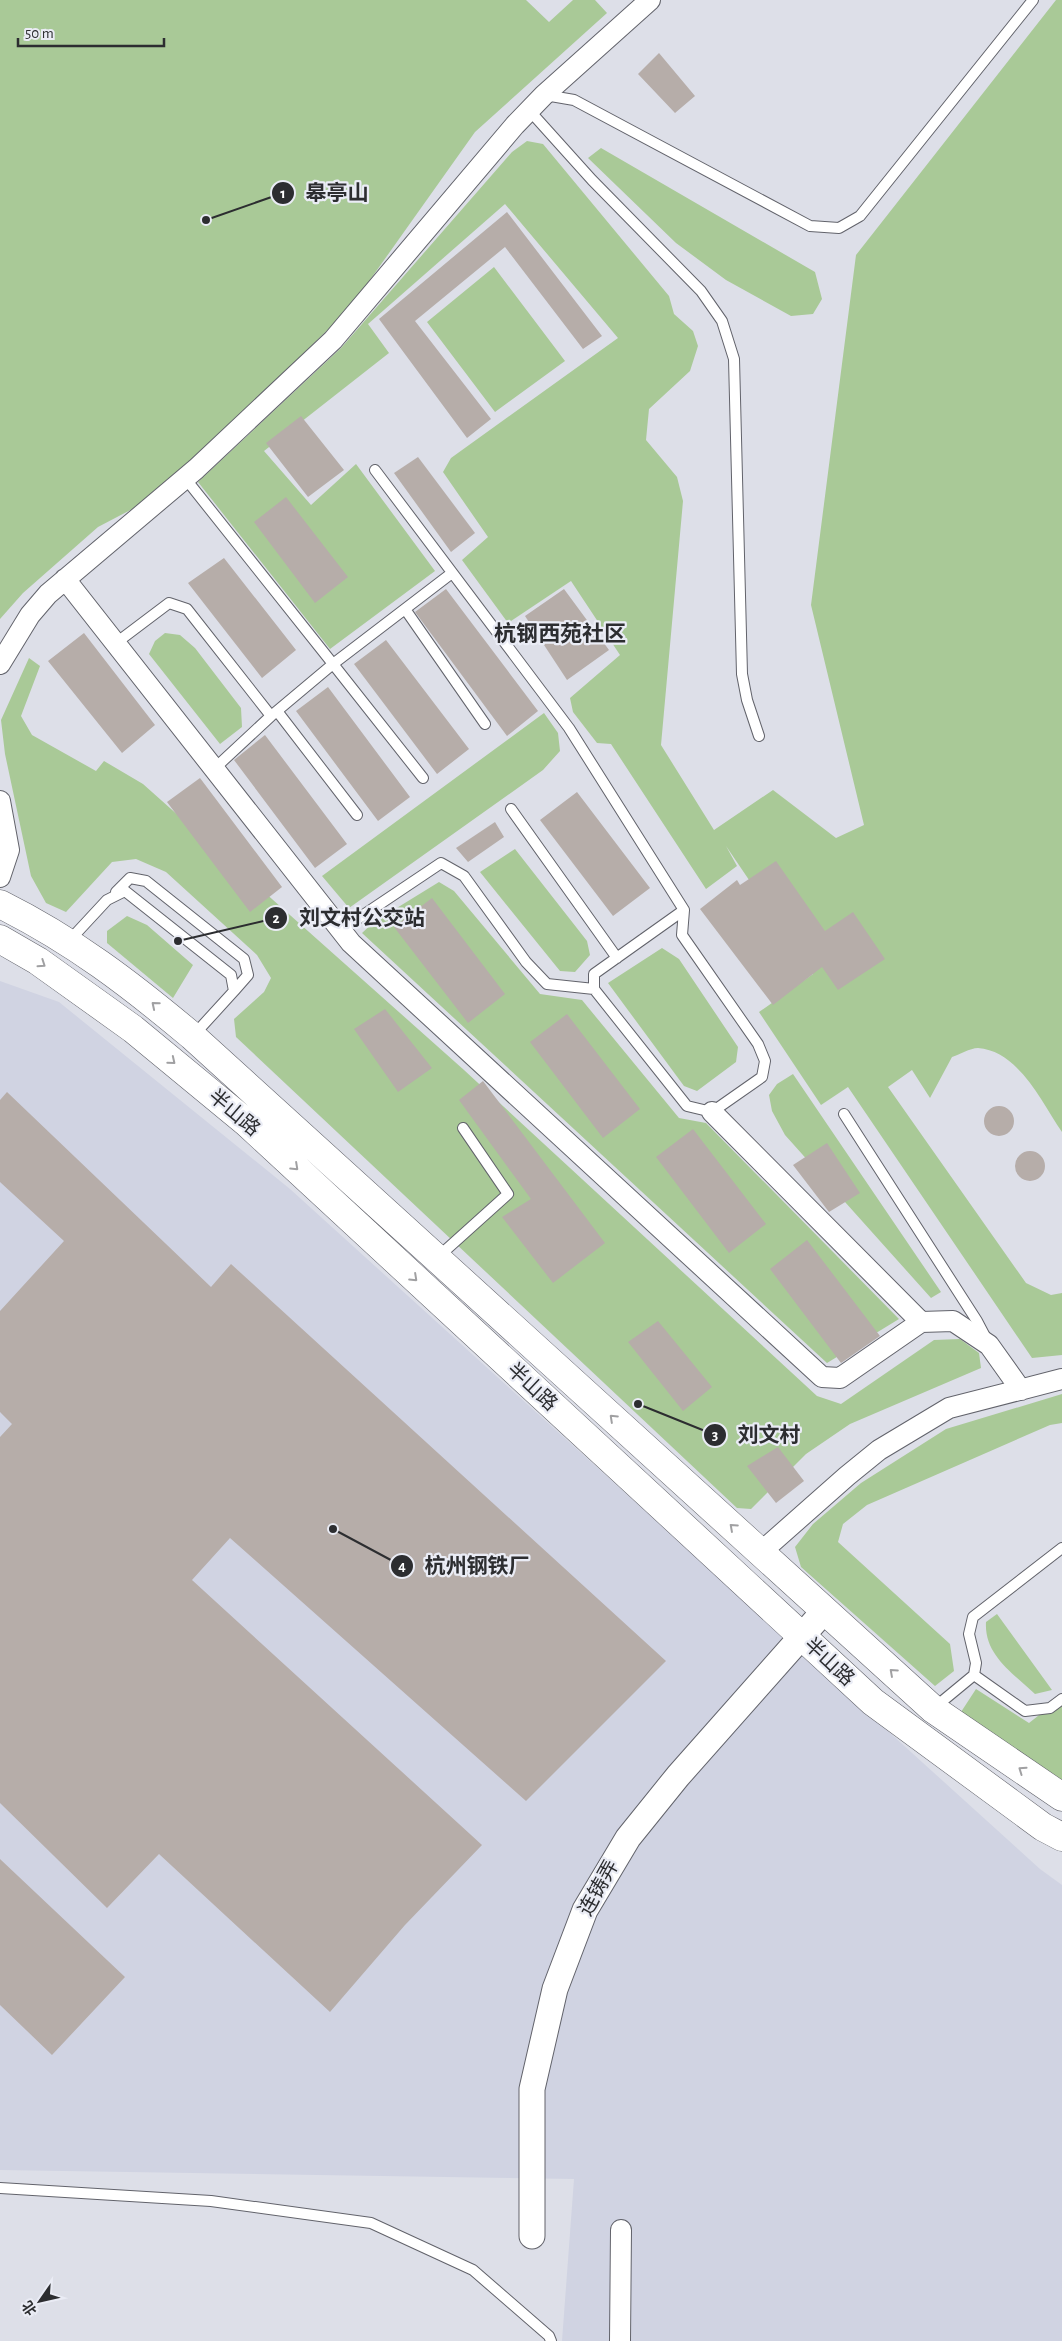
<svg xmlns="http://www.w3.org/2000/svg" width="1062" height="2341" viewBox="0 0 1062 2341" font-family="'Alegreya Sans','Noto Sans SC',sans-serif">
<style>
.built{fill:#d0d3e2}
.green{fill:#a9c997}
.building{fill:#b6ada9}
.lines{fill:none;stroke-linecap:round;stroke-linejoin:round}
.service-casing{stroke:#62636b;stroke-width:12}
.minor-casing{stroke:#62636b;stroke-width:22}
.tertiary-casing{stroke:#62636b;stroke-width:27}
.secondary-casing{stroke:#62636b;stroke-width:29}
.service{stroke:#fff;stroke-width:10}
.minor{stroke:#fff;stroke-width:20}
.tertiary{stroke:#fff;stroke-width:25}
.secondary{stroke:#fff;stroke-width:28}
.oneway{stroke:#a0a0a2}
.labels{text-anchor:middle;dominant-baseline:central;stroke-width:4.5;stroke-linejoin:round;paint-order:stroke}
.street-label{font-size:20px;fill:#2c2d30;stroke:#eaecf5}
.quarter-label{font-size:22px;font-weight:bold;fill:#2c2d30;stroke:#eaecf5}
.leader{fill:none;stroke:#2c2d30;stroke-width:2}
.callout-dot{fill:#2c2d30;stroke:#eaecf5;stroke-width:2}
.mark-label{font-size:15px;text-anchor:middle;font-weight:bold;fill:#fff}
.callout-label{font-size:21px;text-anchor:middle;font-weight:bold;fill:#2c2d30;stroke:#eaecf5;stroke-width:4.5;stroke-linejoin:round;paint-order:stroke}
</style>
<rect width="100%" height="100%" fill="#dddfe8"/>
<path class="built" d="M0,981L59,1002L290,1189L1040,1869L1062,1885V2341H562L574,2179L0,2170Z"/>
<path class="green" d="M0,0H526L549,22L573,0H595L607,13L475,132L350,308L159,495L98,527L23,593L0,619Z
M1056,0H1062V1132C1042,1103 1019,1051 978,1048C970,1048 959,1055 952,1057L930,1098L912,1070L888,1087L1026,1283L1051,1295L1062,1293V1355L1032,1358L848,1087L821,1105L759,1012L813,974L726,846L737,866L706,889L611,744L597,743L573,712L570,698L620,655L571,581L508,623L462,560L488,537L443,472L451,458L618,338L505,204L368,324L389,353L264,451L311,505L356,464L435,571L330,649L198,482L341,348L512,152L527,141L543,144L669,296L674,314L693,331L698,346L690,371L649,409L646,440L677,477L683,501L661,745L714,830L773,790L836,838L864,825L811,605L856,255Z
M601,148L815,272L822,299L813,314L791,316L726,280L676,243L588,158Z
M494,267L565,361L495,412L427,322Z
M165,633L180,635L195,648L241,708L242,727L220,744L149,654L155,641Z
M29,658L40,666L21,716L32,735L96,771L104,761L143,784L464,1070L817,1396L841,1404L934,1340L960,1339L979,1353L981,1368L850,1424L806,1454L751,1509L737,1508L236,1037L234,1019L264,992L271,978L257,955L166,872L136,859L112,862L66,912L46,903L31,876L5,754L1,720Z
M544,713L558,733L560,751L543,770L349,908L322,876Z
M515,849L587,941L590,955L575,972L560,971L480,872Z
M439,882L454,891L540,994L582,1000L679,1118L706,1123L899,1319L827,1363L362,933L374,922Z
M127,916L147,925L193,965L173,998L107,943V931Z
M662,948L679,959L738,1047L736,1062L697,1091L684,1086L608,983Z
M793,1074L941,1292L931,1298L785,1135L772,1111L769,1095L777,1084Z
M1062,1394V1423L1050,1425L867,1505L843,1524L838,1542L950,1644L954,1671L935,1686L801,1567L795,1547L813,1524L861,1483L946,1429Z
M997,1614L1052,1690L1035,1694C1013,1673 984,1655 986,1622Z
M976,1689L1029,1723L1062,1697V1783L961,1712Z"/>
<path class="building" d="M659,53L695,96L675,113L638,74Z
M507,212L602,336L583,349L505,247L415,321L491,419L467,438L379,319Z
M301,416L344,470L308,497L266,443Z
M418,457L475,533L451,552L394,473Z
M286,497L348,577L315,603L254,522Z
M224,558L296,650L262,678L188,583Z
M446,589L538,711L507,736L415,612Z
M564,589L609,650L567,680L525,616Z
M84,633L155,725L122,753L48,661Z
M386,640L469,749L437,774L354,664Z
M328,687L410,797L378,821L296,711Z
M265,735L347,844L315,868L234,760Z
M200,778L282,887L250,912L167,802Z
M577,792L650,888L613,916L540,820Z
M495,822L504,837L468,862L456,848Z
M776,861L825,931L853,912L885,959L838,990L822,967L773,1005L700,909L737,880L740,885Z
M432,898L505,994L468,1023L394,927Z
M385,1009L432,1068L398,1092L354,1029Z
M567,1014L640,1109L603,1138L530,1042Z
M483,1081L605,1243L553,1283L502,1217L531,1199L459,1100Z
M7,1092L211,1287L231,1264L666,1661L526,1801L230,1538L192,1580L482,1845L405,1925L330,2012L159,1854L107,1908L0,1803V1437L12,1424L0,1412V1311L64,1241L0,1182V1100Z
M984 1121a15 15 0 1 1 30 0a15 15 0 1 1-30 0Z
M693,1129L766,1224L729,1253L656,1157Z
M827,1143L860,1193L829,1212L793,1165Z
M1015 1166a15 15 0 1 1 30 0a15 15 0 1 1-30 0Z
M807,1240L880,1336L841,1363L770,1269Z
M658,1321L712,1387L683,1411L628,1342Z
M778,1447L804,1481L776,1503L747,1466Z
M0,1859L125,1977L52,2055L0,2005Z"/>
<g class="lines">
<g class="service-casing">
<path id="service" d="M545,95L574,100L810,226L839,228L860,216L1033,0
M529,110L592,180L701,291L722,321L734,359L742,674L747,700L759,736
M375,470L569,728L684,910L682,935L758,1044L765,1061L762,1077L712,1112L687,1106L594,989V974L684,910
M185,478L333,664L271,716
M405,609L485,724
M116,643L169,603L187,609L271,716L214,769
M277,711L357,815
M423,778L333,664L452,573
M511,809L617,958
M116,892L130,878L146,881L244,959L248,975L234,991
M341,930L441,863L464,876L526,962L547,984L594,989
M69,941L107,900L125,891L231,975L234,991L193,1036
M844,1114L977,1321L987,1340
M438,1257L508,1194L463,1128
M974,1675L1025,1711L1050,1708L1062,1699
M934,1708L974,1675L976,1663L969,1634L973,1617L1062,1548
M0,2188L211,2201L371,2223L473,2270L549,2336L551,2341"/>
</g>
<g class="minor-casing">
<path id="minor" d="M65,579L351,943L822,1377L840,1378L921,1322
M0,664L30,615L48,594L196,469L333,340L515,125L544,95L650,0
M0,801L9,850L0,877
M712,1112L921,1322L953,1321L989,1345L1021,1390
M761,1552L847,1476L879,1450L949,1408L1062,1379
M620,2341L621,2230"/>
</g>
<g class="tertiary-casing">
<path id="tertiary" d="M532,2236V2089L555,1989L585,1910L628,1838L678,1776L825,1610"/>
</g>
<g class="secondary-casing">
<path id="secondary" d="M0,904C74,941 130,984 192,1036L933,1709L1062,1797
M0,939L38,961L133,1029L247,1123L873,1702L1043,1827L1062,1837"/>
</g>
<use href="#service" class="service"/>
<use href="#minor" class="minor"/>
<use href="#tertiary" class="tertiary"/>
<use href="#secondary" class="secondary"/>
</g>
<defs><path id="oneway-chevron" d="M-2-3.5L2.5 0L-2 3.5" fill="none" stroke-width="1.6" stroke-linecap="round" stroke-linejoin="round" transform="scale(1.25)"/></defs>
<g class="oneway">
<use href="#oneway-chevron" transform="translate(42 964) rotate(34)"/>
<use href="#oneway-chevron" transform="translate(155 1005) rotate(-140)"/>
<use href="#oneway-chevron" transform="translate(172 1061) rotate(39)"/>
<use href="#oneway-chevron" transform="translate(295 1167) rotate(43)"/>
<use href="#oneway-chevron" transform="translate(414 1278) rotate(43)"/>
<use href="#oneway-chevron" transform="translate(613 1418) rotate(-137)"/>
<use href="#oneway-chevron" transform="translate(733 1527) rotate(-138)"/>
<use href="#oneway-chevron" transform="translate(893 1672) rotate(-138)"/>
<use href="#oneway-chevron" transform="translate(1022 1770) rotate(-145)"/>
</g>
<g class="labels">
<g class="street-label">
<text transform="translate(234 1113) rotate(40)">半山路</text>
<text transform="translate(532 1387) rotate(43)">半山路</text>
<text transform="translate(829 1662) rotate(43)">半山路</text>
<text transform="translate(599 1888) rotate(-61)">连铸弄</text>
</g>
<g class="quarter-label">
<text x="560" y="634">杭钢西苑社区</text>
</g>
</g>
<path class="leader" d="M206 220L283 193M178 941L276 918M638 1404L715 1435M333 1529L402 1566"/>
<g class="callout-dot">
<circle cx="206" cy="220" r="5"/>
<circle cx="178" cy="941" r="5"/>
<circle cx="638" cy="1404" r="5"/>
<circle cx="333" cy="1529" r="5"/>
<circle cx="283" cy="193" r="12"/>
<circle cx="276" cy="918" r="12"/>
<circle cx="715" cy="1435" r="12"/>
<circle cx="402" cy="1566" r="12"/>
</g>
<g class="mark-label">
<text x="283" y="198">1</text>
<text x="276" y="923">2</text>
<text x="715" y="1440">3</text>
<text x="402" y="1571">4</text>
</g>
<g class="callout-label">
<text x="337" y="200">皋亭山</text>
<text x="362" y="925">刘文村公交站</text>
<text x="769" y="1442">刘文村</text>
<text x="477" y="1573">杭州钢铁厂</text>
</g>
<g transform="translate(40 2301) rotate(236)" stroke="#eaecf5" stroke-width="4" paint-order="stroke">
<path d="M0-4L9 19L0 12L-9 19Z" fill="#2c2d30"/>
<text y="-8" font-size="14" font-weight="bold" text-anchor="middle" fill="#2c2d30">北</text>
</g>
<path d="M18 38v8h146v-8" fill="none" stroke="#2c2d30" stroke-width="2.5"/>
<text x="25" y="38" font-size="15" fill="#2c2d30" stroke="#eaecf5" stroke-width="4" paint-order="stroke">50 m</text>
</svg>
